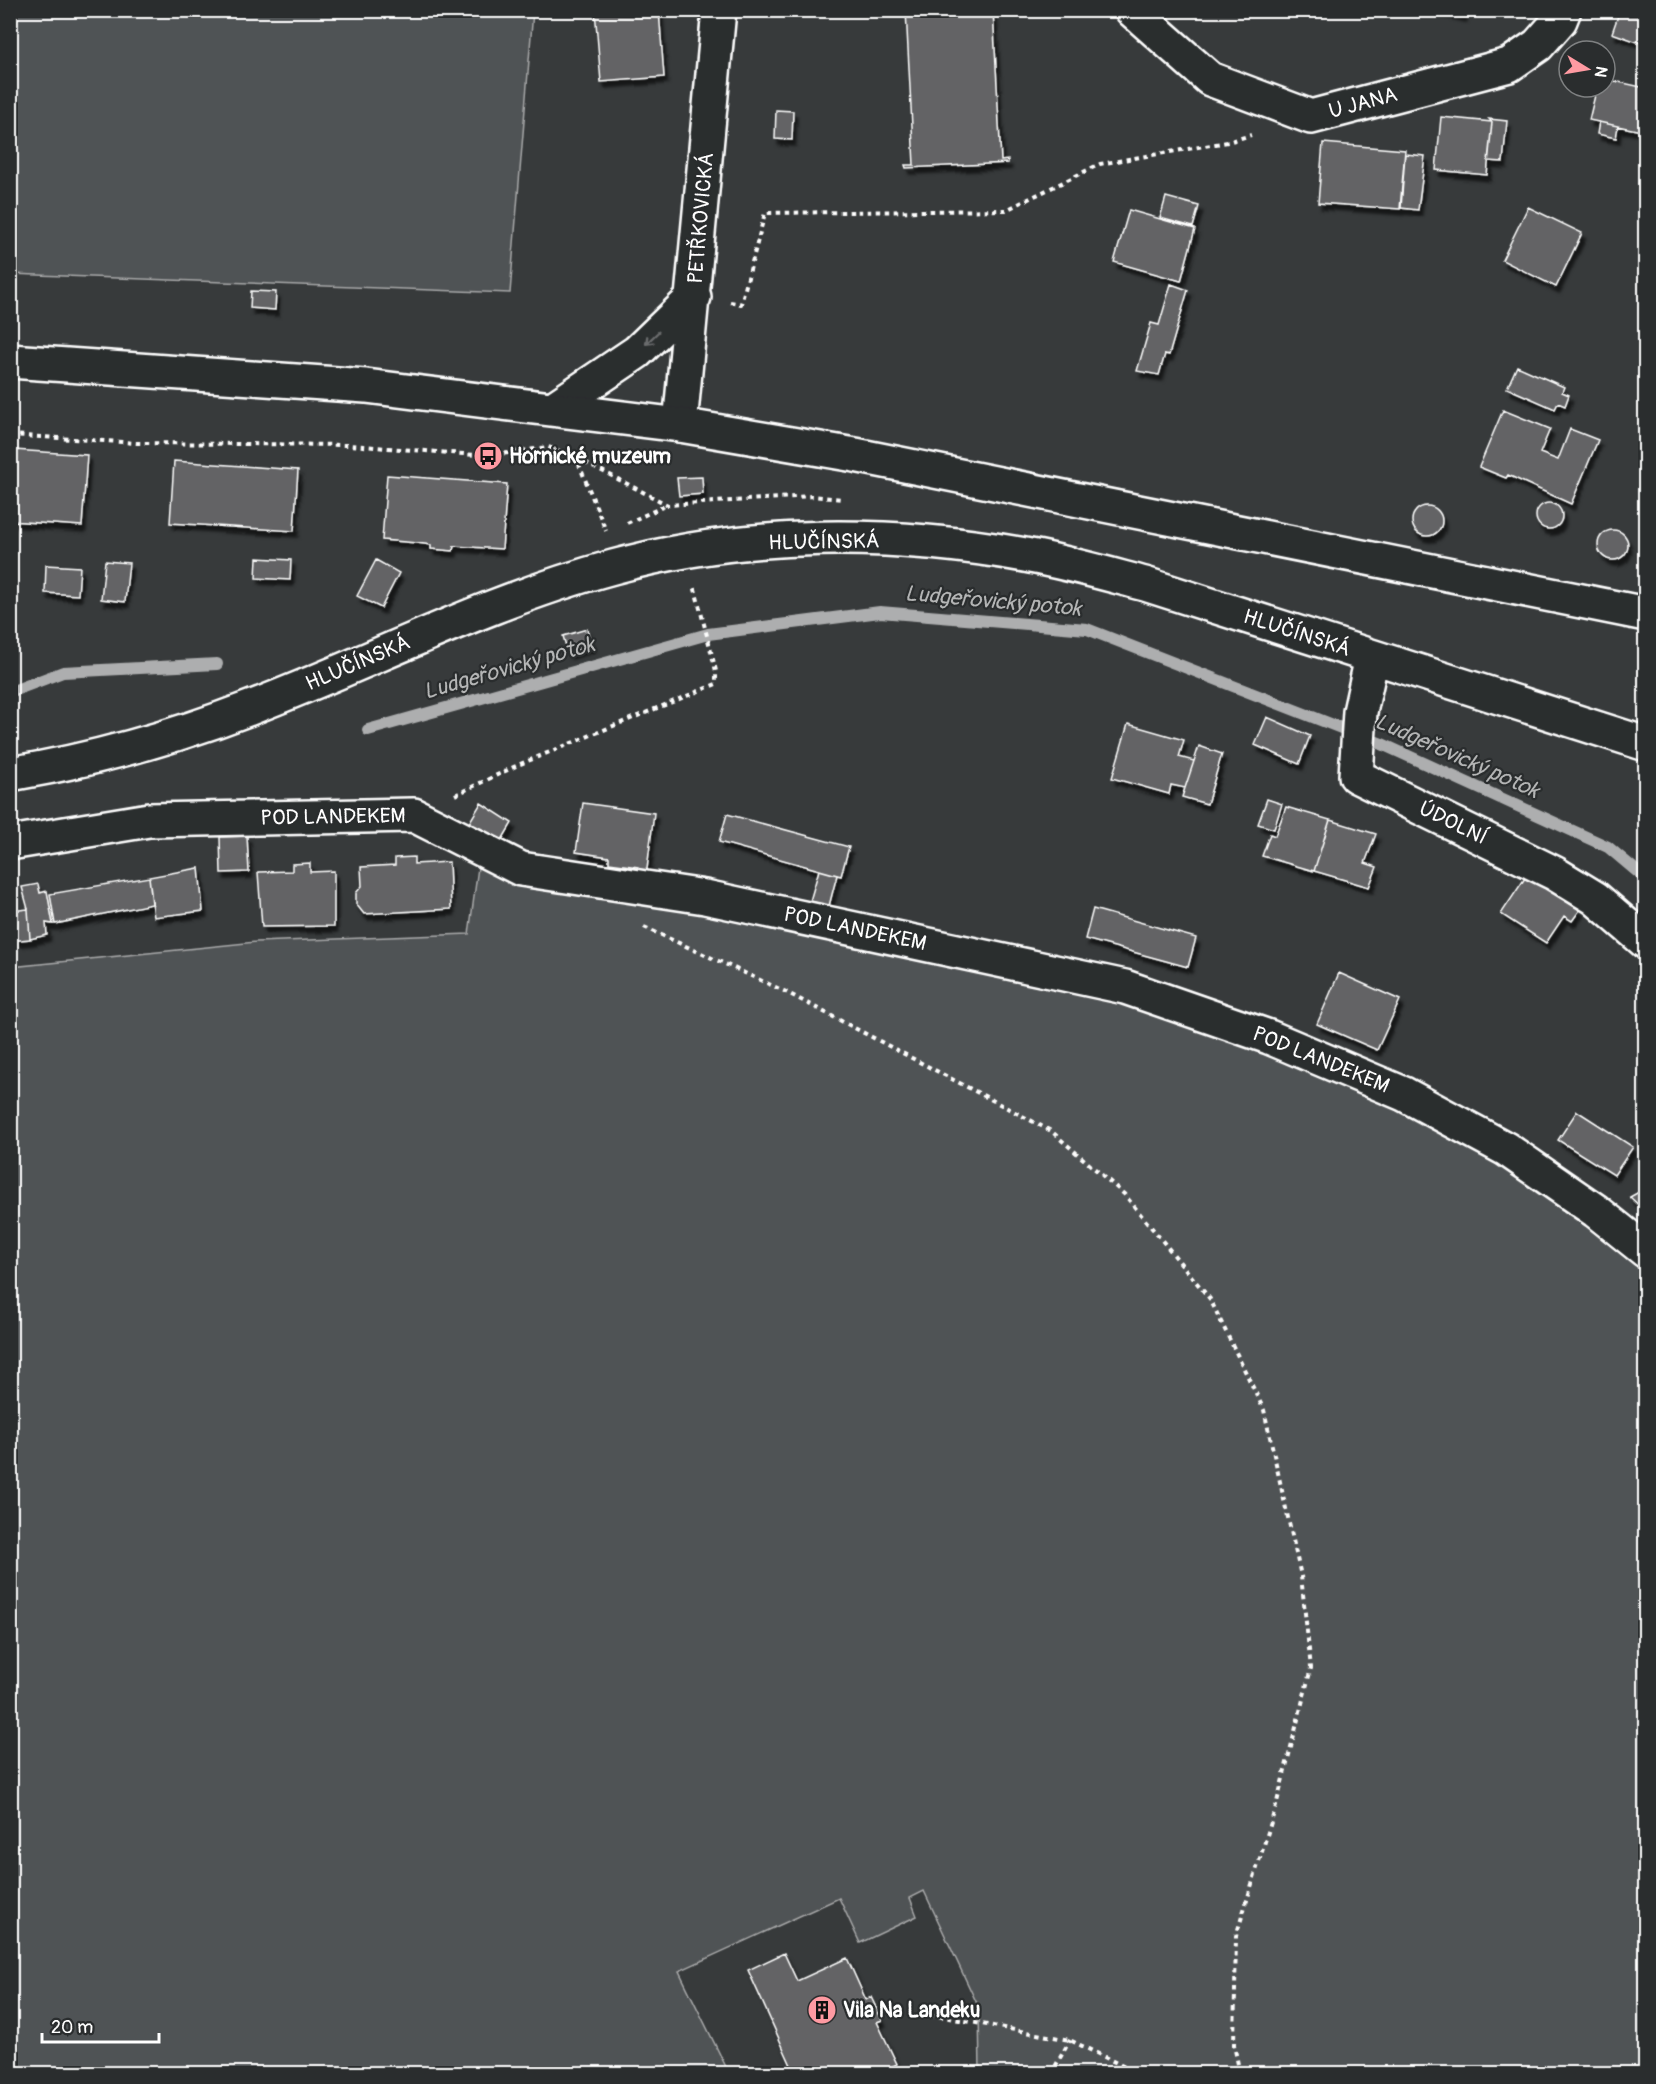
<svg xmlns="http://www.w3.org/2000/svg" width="1656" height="2084" viewBox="0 0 1656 2084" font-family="Pangolin,sans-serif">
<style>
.green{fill:#505354;stroke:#a8a9aa;stroke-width:1.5}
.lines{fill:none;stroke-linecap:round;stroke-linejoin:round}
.stream{stroke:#adaeaf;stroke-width:12}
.building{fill:#636465;stroke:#fff;stroke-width:1.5;filter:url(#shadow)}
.minor-casing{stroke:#fff;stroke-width:38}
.major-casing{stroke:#fff;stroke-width:38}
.path{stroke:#fff;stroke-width:4;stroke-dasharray:4.5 4.5;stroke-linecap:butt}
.minor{stroke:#2a2d2e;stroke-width:33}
.major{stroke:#2a2d2e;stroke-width:33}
.oneway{stroke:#6a6c6d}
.labels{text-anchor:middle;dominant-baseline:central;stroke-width:4.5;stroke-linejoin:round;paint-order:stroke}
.street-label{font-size:21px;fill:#fff;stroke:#2a2d2e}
.poi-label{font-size:21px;font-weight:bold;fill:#fff;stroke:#2a2d2e;text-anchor:start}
.water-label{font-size:22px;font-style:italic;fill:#b4b5b5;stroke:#2a2d2e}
</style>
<defs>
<filter id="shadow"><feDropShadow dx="3.5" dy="6" stdDeviation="1.5" flood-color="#0009"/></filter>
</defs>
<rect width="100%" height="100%" fill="#373a3b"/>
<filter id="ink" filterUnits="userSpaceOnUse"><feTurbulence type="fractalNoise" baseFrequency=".0167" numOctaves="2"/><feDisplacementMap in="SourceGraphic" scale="12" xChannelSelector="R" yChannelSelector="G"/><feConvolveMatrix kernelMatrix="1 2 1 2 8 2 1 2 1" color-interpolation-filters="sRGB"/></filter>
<g filter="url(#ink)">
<path class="green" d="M11,10L533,11L510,293L11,274Z
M479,860L1124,1000L1295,1063L1407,1111L1500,1162L1591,1226L1645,1270V2073H980L979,2008L924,1891L910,1898L917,1916L860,1943L839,1898L679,1971L729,2073L11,2074V967L256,942L469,934Z"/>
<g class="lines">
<path class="stream" d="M10,692L63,672L217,664
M368,730L708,634L880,612L1087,629L1382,744L1608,847L1646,879"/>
</g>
<path class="building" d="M595,10H659L664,77L601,82Z
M906,10H993L1001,161L1008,160V163L906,168L905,165H914Z
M1439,10H1464L1463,16Z
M1620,10H1646V45L1612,33Z
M1605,79L1646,88V132L1589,120L1597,87H1605Z
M776,110L793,111L792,140L775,139Z
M1441,117L1492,122L1487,175L1436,170Z
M1489,119L1507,121L1503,162L1488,161L1492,122Z
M1599,122L1618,126L1616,138L1597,134Z
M1323,143L1405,150L1400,209L1318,203Z
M1405,154L1425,156L1418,210L1401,208Z
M1166,197L1199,206L1193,227L1160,218Z
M1528,207L1582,233L1556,287L1502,260Z
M1129,210L1195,229L1181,281L1114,262Z
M1171,284L1188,290L1169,355L1165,354L1159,375L1137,371L1151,323L1159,325Z
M251,291L276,292L275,310L250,308Z
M1517,366L1564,387L1562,392L1569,395L1565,406L1558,403L1555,409L1507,388Z
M1503,410L1550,429L1540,453L1558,460L1570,429L1598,440L1571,504L1508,475L1506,478L1479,467Z
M14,450L87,455L82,526L10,521V458H14Z
M174,461L298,470L294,531L170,523Z
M387,475L507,484L502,549L454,546L453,551L431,549V545L417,543L382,540Z
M702,477L703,494L679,496L677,478Z
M1536 516a13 13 0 1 1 26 0a13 13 0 1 1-26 0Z
M1412 521a15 15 0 1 1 30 0a15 15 0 1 1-30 0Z
M1598 545a15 15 0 1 1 30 0a15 15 0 1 1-30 0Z
M257,558L291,560L290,580L256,578Z
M376,560L399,573L381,608L357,596Z
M105,561L129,563L125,602L101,599Z
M46,565L80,567L78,595L45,593Z
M587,629L592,646L568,653L563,636Z
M1267,717L1310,736L1299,764L1255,745Z
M1128,724L1184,740L1179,757L1194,761L1185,788L1171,785L1169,794L1112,778Z
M1199,746L1222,754L1207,804L1182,797Z
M1267,799L1282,804L1274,829L1258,824Z
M481,803L512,823L499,845L469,823Z
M583,803L654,813L646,877L637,876L638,867L609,863V857L576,852Z
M1286,807L1330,820L1314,871L1262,856L1270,834L1275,836Z
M727,814L849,847L841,876L719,842Z
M1330,820L1376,834L1365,863L1377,867L1369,887L1314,871Z
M247,836L249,872L221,873L220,837Z
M414,857V864L449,862L451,909L364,914L356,904V893L362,886L361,867L395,865V858Z
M310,863V872L334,871V926L262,927L258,872L292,871V864Z
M199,868L203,911L154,917L149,877Z
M819,870L837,875L829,906L810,901Z
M1527,875L1580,910L1572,921L1564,916L1546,943L1501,914Z
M149,877L152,904L55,924L50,894Z
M38,884L40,893L47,891L53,924L46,923L47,935L30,939L28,909L22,887Z
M28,909L30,939L10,941V911Z
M1093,909L1196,938L1188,967L1085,939Z
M1339,973L1400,1000L1377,1050L1317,1024Z
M1577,1111L1633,1147L1614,1175L1558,1140Z
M1646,1188V1215L1645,1211L1630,1197Z
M784,1953L797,1981L847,1958L866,2000L871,1997L882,2020L877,2022L897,2064L877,2074H795L748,1970Z"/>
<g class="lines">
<g class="minor-casing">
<path id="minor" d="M1132,10L1210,79L1311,117L1509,65L1538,45L1560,20L1564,10
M554,408L637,352L694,297
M680,425L719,10
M1372,657L1360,712L1356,776L1554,873L1595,898L1646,942
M10,774C93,760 172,738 250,708C371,662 487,601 613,567C747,530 894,531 1030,556C1069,563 1107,574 1145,584L1646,744
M10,843L149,820L414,815L521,869L705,897L1125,987L1269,1037L1404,1094L1506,1149L1596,1211L1646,1251"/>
</g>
<g class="major-casing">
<path id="major" d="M10,361L366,386L680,425L855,455L1646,614"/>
</g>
<path class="path" d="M730,302L741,304L765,213L1006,210L1100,164L1228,142L1251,135
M10,435L137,443L350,445L488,456L548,447L576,457L606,531
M577,458L668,505L811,496L842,499
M627,523L667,505
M455,795L518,765L716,684V671L694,585
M644,927L784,991L1051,1131L1124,1194L1210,1299L1264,1410L1301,1576L1311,1668L1276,1806L1236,1936L1234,2045L1240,2074
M921,2013L1070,2040L1139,2074
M1051,2074L1070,2040"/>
<use href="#minor" class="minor"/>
<use href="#major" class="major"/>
</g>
<defs><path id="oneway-shaft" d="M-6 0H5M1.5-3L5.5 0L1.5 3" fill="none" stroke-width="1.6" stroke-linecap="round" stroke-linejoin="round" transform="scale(1.5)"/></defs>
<use class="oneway" href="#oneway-shaft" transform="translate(652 338) rotate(136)"/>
</g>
<defs>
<g id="bus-disc" transform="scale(1.5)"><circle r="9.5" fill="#ff9aa2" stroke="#2a2d2e"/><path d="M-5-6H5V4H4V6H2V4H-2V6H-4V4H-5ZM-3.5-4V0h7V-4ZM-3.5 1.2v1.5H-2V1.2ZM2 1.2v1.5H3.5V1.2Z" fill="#111"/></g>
<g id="building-disc" transform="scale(1.5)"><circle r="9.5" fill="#ff9aa2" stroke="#2a2d2e"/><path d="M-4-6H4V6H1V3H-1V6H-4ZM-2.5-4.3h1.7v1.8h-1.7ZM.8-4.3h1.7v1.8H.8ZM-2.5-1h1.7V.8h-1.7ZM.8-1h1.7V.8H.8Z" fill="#111"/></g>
</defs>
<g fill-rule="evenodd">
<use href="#bus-disc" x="488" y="456"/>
<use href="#building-disc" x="822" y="2010"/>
</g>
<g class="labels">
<g class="street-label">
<text transform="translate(1363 103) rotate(-15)">U JANA</text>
<text transform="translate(701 218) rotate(-85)">PETŘKOVICKÁ</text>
<text transform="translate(824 542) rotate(-1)">HLUČÍNSKÁ</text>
<text transform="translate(1297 633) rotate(18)">HLUČÍNSKÁ</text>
<text transform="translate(358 663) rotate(-23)">HLUČÍNSKÁ</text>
<text transform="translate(333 817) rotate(-1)">POD LANDEKEM</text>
<text transform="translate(1453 823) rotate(26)">ÚDOLNÍ</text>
<text transform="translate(855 929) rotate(12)">POD LANDEKEM</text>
<text transform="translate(1321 1060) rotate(22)">POD LANDEKEM</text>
</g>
<g class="poi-label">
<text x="509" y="456">Hornické muzeum</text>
<text x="843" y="2010">Vila Na Landeku</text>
</g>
<g class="water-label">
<text transform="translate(993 601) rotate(5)">Ludgeřovický potok</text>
<text transform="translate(509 668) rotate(-16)">Ludgeřovický potok</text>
<text transform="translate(1457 756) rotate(24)">Ludgeřovický potok</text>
</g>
</g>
<rect width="1656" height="2084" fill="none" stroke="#2a2d2e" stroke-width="36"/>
<rect x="18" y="18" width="1620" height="2048" fill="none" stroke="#fff" stroke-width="2" filter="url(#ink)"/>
<g transform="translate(1587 69) rotate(101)"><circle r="28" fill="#2a2d2e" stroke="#7f8182" stroke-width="1.5"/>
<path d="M0-4.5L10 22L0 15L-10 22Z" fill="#ff9aa2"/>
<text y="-9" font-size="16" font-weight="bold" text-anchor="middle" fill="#ffffff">N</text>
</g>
<path d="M42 2033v9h117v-9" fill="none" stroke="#ffffff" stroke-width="3"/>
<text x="51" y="2033" font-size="18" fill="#ffffff" stroke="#2a2d2e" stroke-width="4.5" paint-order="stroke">20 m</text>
</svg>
